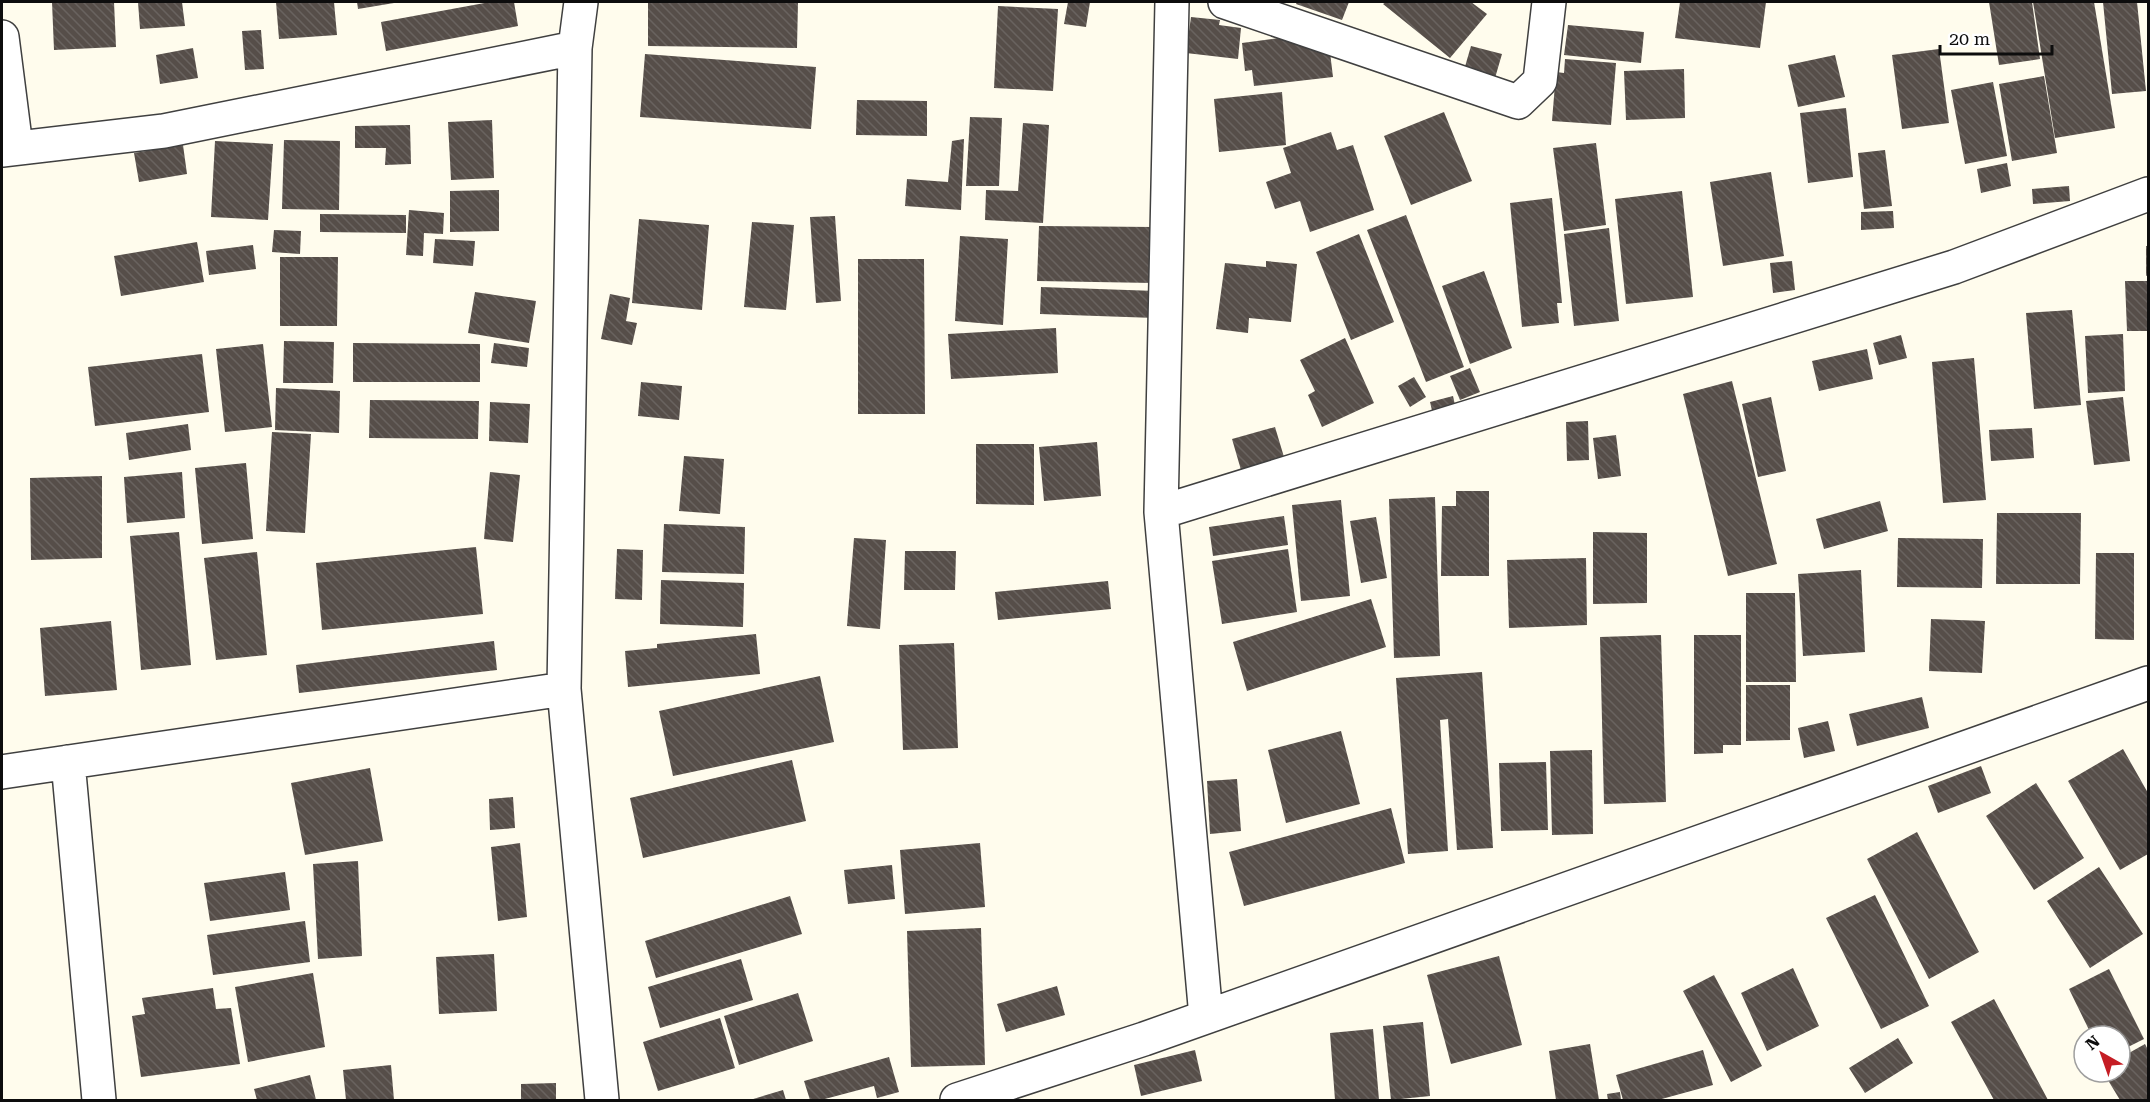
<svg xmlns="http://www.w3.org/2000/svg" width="2150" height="1102" viewBox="0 0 2150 1102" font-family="'Roboto Serif',serif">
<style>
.building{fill:url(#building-back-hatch)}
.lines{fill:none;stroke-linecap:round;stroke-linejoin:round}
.minor-casing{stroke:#404040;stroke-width:36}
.minor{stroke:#fff;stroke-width:33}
</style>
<defs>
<pattern id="building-back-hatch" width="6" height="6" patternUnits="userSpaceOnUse" patternTransform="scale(1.5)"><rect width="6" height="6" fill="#564e49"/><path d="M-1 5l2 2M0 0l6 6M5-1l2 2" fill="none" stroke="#69635f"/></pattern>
</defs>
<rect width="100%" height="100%" fill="#fffced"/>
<path class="building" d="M52,2H114L116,47L54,50Z
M138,2H182L185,26L140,29Z
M276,2H334L337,35L279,39Z
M357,2H394V3L358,9Z
M490,2H514L518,26L386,51L381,22Z
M648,2H798L797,48L648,46Z
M1068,2H1090L1086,27L1064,24Z
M1297,2H1349L1342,20L1296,4Z
M1386,2H1471L1487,14L1450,58L1383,4Z
M1680,2H1766L1760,48L1675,38Z
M1989,2H2032L2040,59L1999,65Z
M2033,2H2094L2115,128L2055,138Z
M2103,2H2137L2146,91L2112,94Z
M998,6L1058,9L1053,91L994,88Z
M1191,17L1220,20L1219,25L1241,28L1238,59L1186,53Z
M1568,25L1644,32L1641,63L1564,55Z
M261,30L264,69L245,70L242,31Z
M1303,35L1304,47L1329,44L1333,77L1254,86L1252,70L1245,71L1242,43Z
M1471,46L1502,54L1495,78L1464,70Z
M193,48L198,78L160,84L156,55Z
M1939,49L1949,123L1902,129L1892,55Z
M645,54L816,67L811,129L640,117Z
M1835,55L1845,97L1798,107L1788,65Z
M1565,59L1616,63L1611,125L1552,121L1556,72L1564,73Z
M1684,69L1685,118L1626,120L1624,71Z
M2044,76L2057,153L2012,161L1999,84Z
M1993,82L2007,156L1965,164L1951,90Z
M1282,92L1286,145L1219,152L1214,99Z
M857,100L927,101V136L856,135Z
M1846,108L1853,177L1808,183L1800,113Z
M1444,112L1472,181L1411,205L1384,136Z
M970,117L1002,118L999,186H966Z
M492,120L494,178L451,180L448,122Z
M1023,123L1049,125L1043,223L985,220L986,190L1018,191Z
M410,125L411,164L385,165L386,148H355V126Z
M1331,132L1337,150L1353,145L1374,210L1310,232L1300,201L1275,209L1266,182L1291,173L1283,148Z
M964,139L961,210L905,206L907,179L948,182L952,141Z
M284,140L340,141L339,210L282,209Z
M215,141L273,144L268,220L211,217Z
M1596,143L1606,225L1564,231L1553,148Z
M183,145L187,174L139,182L134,153Z
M1885,150L1892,206L1864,209L1858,153Z
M2007,163L2011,186L1981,193L1977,169Z
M1771,172L1784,256L1723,266L1710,182Z
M2069,186L2070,201L2033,204L2032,189Z
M499,190V231L450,232V191Z
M1682,191L1693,297L1626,304L1615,199Z
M1552,198L1562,303H1557L1559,323L1522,327L1510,203Z
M409,210L444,213L443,234L424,233L423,256L406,255Z
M1893,211L1894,228L1861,230V212Z
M320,214L406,215V233L320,232Z
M1406,215L1464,367L1426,382L1367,230Z
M835,216L841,301L816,303L810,217Z
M639,219L709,225L702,310L632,303Z
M752,222L794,225L786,310L744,307Z
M1039,226L1154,227L1153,283L1037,281Z
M1609,228L1619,321L1574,326L1564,234Z
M274,230L301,231L300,254L272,252Z
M1359,234L1394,322L1351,340L1316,252Z
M960,236L1008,239L1003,325L955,321Z
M435,239L475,241L473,266L433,263Z
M197,242L204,282L121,296L114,256Z
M253,245L256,269L209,275L206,251Z
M2146,246H2148V275L2146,276Z
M280,257H338L337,326H280Z
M858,259H924L925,414H858Z
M1266,261L1297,264L1291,322L1249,318L1248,333L1216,329L1225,263L1266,267Z
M1792,261L1795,290L1773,293L1770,263Z
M1484,271L1512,348L1470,364L1442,286Z
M2125,281H2148V331H2127Z
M1041,287L1156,291L1155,318L1040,314Z
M475,292L536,301L529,343L468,333Z
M610,294L630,298L626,321L637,323L632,345L601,339Z
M2072,310L2081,405L2034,409L2026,313Z
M1056,328L1058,373L951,379L948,334Z
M2123,334L2125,391L2088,393L2085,336Z
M1901,335L1907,358L1879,365L1873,343Z
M1345,338L1374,403L1322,427L1308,395L1315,391L1300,360Z
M284,341L334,342L333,383H283Z
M353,343L480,344V382H353Z
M494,343L529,348L527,367L491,363Z
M263,344L272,427L225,432L216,349Z
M1867,349L1873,379L1819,391L1812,361Z
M202,354L209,412L95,426L88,367Z
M1974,358L1986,500L1943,503L1932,362Z
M1470,368L1480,392L1460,400L1450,376Z
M1414,377L1426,397L1410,407L1398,386Z
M1732,381L1777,564L1728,576L1683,394Z
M641,382L682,386L679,420L638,416Z
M276,388L340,391L339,433L275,430Z
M1453,396L1457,414L1434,419L1430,402Z
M1771,397L1786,471L1758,477L1742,404Z
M2123,397L2130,461L2094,465L2086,401Z
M370,400L479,401L478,439L369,438Z
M490,402L530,404L528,443L489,441Z
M1588,421L1589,460L1567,461L1566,422Z
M188,424L191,450L129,460L126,433Z
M1275,427L1284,457L1241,470L1232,439Z
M2032,428L2034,458L1991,461L1989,430Z
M272,432L311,434L305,533L266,531Z
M1616,435L1621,476L1598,479L1593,438Z
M1097,442L1101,496L1044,501L1039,447Z
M976,444H1034V505L976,504Z
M684,456L724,459L720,514L679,511Z
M246,463L253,539L202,544L195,468Z
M182,472L185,518L127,523L124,477Z
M490,472L520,475L513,542L484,539Z
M102,476V558L31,560L30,478Z
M1456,491H1489V576H1441L1442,506H1456Z
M1435,497L1440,656L1394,658L1389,499Z
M1341,500L1350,596L1301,601L1292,505Z
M1880,501L1888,531L1824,549L1816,519Z
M1997,513H2081L2080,584H1996Z
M1284,516L1288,545L1213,556L1209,527Z
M1376,517L1387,578L1361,583L1350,521Z
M664,524L745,527L744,574L662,572Z
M179,532L191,665L141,670L130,536Z
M1593,532L1647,533V603L1593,604Z
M854,538L886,540L880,629L847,626Z
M1898,538L1983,539L1982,588L1897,587Z
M476,547L483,614L322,630L316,563Z
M617,549L643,550L642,600L615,599Z
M1288,549L1297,612L1222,624L1212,561Z
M905,551H956L955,590H904Z
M257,552L267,655L216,660L204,558Z
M2096,553H2134V640L2095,639Z
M1586,558L1587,625L1509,628L1507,560Z
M1861,570L1865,652L1803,656L1798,574Z
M661,580L744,583L743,627L660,624Z
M1108,581L1111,609L998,620L995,592Z
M1746,593H1795L1796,682H1746Z
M1371,599L1386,647L1247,691L1233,642Z
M1931,619L1985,621L1982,673L1929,671Z
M111,621L117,690L45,696L40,628Z
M756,634L760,674L628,687L625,651L657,648V644Z
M1661,635L1666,802L1604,804L1600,637Z
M1694,635H1741V745H1723V753L1694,754Z
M494,641L497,670L299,693L296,665Z
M954,643L958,748L903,750L899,645Z
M1482,672L1493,848L1457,850L1448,719L1440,720L1448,851L1408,854L1396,678Z
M820,676L834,742L673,776L659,711Z
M1746,685H1790V740L1746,741Z
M1922,697L1929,728L1857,746L1849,714Z
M1828,721L1835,751L1804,758L1798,728Z
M1341,731L1360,804L1286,823L1268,750Z
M2123,749L2148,793V854L2120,870L2068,781Z
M1592,750L1593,834L1552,835L1550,751Z
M792,760L806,821L643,858L630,798Z
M1546,762L1548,830L1501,831L1499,763Z
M1981,766L1991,793L1938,813L1928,786Z
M370,768L383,841L305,855L291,783Z
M1237,779L1241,831L1210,834L1207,781Z
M2036,783L2084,858L2034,890L1986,816Z
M513,797L515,828L490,830L489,799Z
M1391,808L1405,863L1244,906L1229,852Z
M1917,832L1979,952L1929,979L1867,859Z
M520,843L527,917L498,921L491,847Z
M980,843L985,907L905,914L900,850Z
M358,861L362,956L318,959L313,864Z
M892,865L895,899L848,904L844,870Z
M2099,867L2143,934L2090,968L2047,901Z
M285,872L290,910L210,921L204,883Z
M1875,895L1929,1006L1881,1029L1826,918Z
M790,896L802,934L656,978L645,941Z
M305,921L310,962L213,975L207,935Z
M981,928L985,1065L911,1067L907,931Z
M494,954L497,1011L439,1014L436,957Z
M1499,956L1522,1045L1451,1064L1427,975Z
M741,959L753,1000L660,1028L648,987Z
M1793,968L1819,1026L1767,1051L1741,993Z
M2109,969L2144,1039L2120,1051V1036H2092L2069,989Z
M313,973L325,1047L248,1062L235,987Z
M1714,975L1762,1066L1731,1082L1683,991Z
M1057,986L1065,1015L1006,1032L997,1004Z
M213,988L216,1009L231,1008L240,1064L141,1077L132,1016L145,1014L142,998Z
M798,993L813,1041L739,1065L724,1016Z
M1994,999L2048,1100H1994L1951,1022Z
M720,1018L735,1068L658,1091L643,1042Z
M1423,1022L1430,1096L1391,1100L1383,1026Z
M1373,1029L1379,1100H1335L1330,1033Z
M1898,1038L1913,1063L1865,1093L1849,1068Z
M1590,1044L1599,1100H1556L1549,1051Z
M2145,1044L2148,1050V1100H2120L2103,1072H2120V1058Z
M1195,1050L1202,1081L1141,1096L1134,1065Z
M1703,1050L1713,1085L1658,1100H1623L1616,1075Z
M889,1057L899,1092L877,1098L874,1086L821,1100H810L804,1081Z
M391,1065L394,1100H346L343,1070Z
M310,1075L316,1100H257L254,1089Z
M556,1083V1100H521V1084Z
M783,1090L786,1100H750Z
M1620,1092L1621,1100H1608L1607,1094Z"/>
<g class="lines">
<g class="minor-casing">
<path id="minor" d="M581,2L575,48L564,689L602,1100
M1225,2L1518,102L1540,81L1549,2
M2,37L16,147
M2,150L164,131L575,48
M1161,512L1172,2
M68,762L99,1100
M2,772L564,689
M1206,1017L1161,512L1954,267L2148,194
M957,1100L1144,1039L2148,683"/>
</g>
<use href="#minor" class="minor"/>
</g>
<rect width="2150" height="1102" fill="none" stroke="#0d0d0d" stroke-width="6"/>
<g transform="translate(2102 1054) rotate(320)"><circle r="28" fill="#ffffff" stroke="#9e9e9e" stroke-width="1.5"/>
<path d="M0-4.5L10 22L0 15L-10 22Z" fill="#c51d24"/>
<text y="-9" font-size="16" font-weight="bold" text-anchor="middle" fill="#0d0d0d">N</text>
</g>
<path d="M1940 45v9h112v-9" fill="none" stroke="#0d0d0d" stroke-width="3"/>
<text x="1949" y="45" font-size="18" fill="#0d0d0d" stroke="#ffffff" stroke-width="4.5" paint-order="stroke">20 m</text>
</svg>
